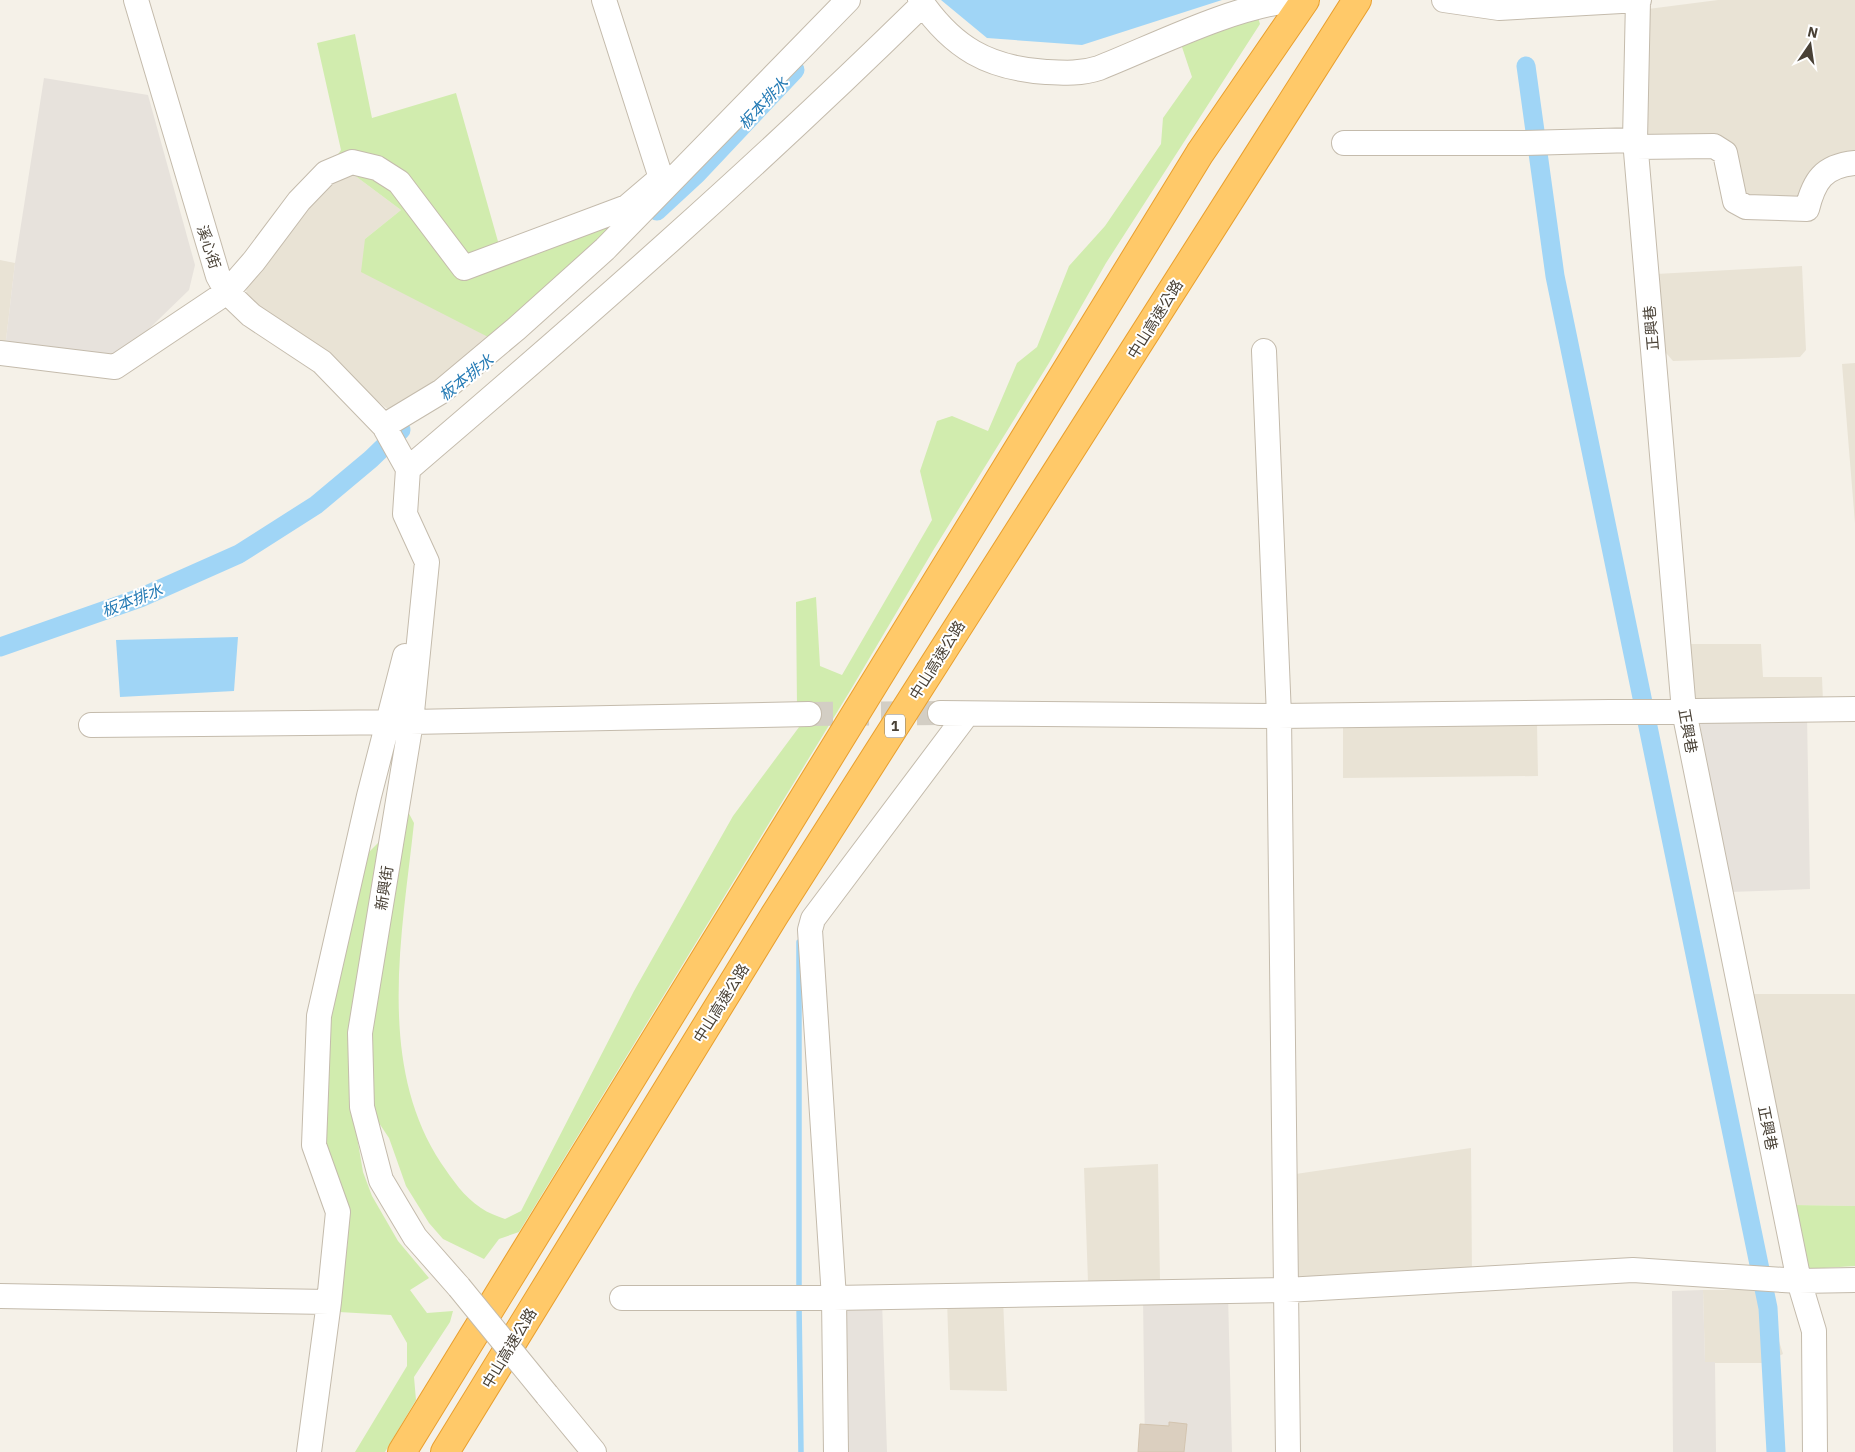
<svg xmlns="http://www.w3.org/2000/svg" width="1855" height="1452" viewBox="0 0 1855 1452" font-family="'IBM Plex Sans','Noto Sans TC',sans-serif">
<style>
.residential{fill:#e9e3d5}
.industrial{fill:#e7e2dc}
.green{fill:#d1ecae}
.water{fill:#a0d5f6}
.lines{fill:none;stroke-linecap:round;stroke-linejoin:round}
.stream{stroke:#a0d5f6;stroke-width:5.5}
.canal{stroke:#a0d5f6;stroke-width:19}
.building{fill:#dbcfbf;stroke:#d3c4af}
.minor-tunnel{stroke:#d3cec4;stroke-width:24;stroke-dasharray:24 12;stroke-linecap:butt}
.minor-casing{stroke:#c4bbac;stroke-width:26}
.highway-casing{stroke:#e99f2d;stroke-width:30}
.minor{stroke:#fff;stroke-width:24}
.highway{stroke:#ffc969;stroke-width:28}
.minor-bridge-casing{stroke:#c4bbac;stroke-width:26;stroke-linecap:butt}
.minor-bridge{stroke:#fff;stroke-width:24}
.labels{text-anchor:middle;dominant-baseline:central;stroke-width:4;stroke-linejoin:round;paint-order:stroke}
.shield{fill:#fff;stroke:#807a72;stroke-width:1}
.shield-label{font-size:14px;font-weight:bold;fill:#494136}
.street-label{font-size:15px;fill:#494136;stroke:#fff}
.water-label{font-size:16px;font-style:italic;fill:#257bb5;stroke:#fff}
</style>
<rect width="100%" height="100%" fill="#f5f1e8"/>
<path class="residential" d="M1718,0H1855V171L1833,170L1809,217L1727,211L1718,149L1642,148L1648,9Z
M334,160L401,210L365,239L494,340L399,418L247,299L246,287Z
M0,260L15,263L5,349L0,348Z
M1802,266L1806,350L1800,357L1673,361L1666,353L1656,274Z
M1855,363V523L1842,364Z
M1690,644H1761L1763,677H1822L1823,702L1694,700Z
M1537,724L1538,776L1343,778V726Z
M1749,994H1855V1206L1794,1205Z
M1471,1148L1472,1278L1297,1282L1289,1175Z
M1158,1164L1160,1281L1088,1282L1084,1168Z
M1703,1290H1763L1783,1354L1765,1363H1705Z
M1003,1299L1007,1391L950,1390L947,1300Z"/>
<path class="industrial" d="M44,78L148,95L195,265L189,290L123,354L96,362L5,349L15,263Z
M1807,715L1810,889L1730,892L1699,719Z
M1703,1290L1705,1362H1715L1716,1452H1673L1672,1291Z
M1228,1295L1232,1452H1145L1143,1297Z
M882,1301L887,1452H837L834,1302Z"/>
<path class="green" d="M1257,14L1260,24L1106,263L1049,363L934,549L850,691L519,1232L499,1239L484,1259L443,1239L429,1223L406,1186L389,1138L375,1117L371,1091L370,1038L405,806L414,823C402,934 376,1064 441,1163C452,1179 464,1197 481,1208C488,1213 497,1216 505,1219L521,1211L634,991L733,816L808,715L797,708L796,602L816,597L820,666L842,675L932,520L920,471L937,421L952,416L988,431L1017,363L1037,347L1069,266L1105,226L1161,144L1163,118L1192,77L1181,44Z
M355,34L372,118L456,93L499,245L611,221L625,232L494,340L361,272L365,239L401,210L334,160L341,150L317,43Z
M380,841L352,1009L355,1125L363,1172L372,1196L398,1241L429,1278L410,1290L427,1313L453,1311L450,1322L414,1377L416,1400L385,1452H355L407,1366V1343L391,1315L339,1312L348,1240L337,1179L325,1138L317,1091L359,862Z
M1794,1205L1855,1206V1266L1808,1269Z"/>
<path class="water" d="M941,0H1222L1082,45L987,38Z
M238,637L234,691L120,697L116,640Z"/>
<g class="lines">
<path class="stream" d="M799,1292V942
M799,1304L801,1452"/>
<path class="canal" d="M1526,66L1555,276L1768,1308L1776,1452
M657,211L697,174L795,70
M0,647L140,598L239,554L316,505L371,459L401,430"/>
</g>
<path class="building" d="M1169,1422L1187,1424L1184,1452H1138L1140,1424L1169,1426Z"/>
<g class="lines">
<path class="minor-tunnel" d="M809,714L940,713"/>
<g class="minor-casing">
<path id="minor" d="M136,0L218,276L227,292L251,315L322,362L384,426L408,469L405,514L427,562L411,722L360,1033L362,1107L381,1180L415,1237L459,1287
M920,0C953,48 988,68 1046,72C1065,73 1081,74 1099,68C1159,44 1231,7 1294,0
M1444,0L1499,8L1639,0
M1638,0L1635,140L1684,711L1799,1281L1814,1331L1815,1452
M1344,143H1525L1635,140
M1636,147L1714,146L1725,153L1735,201L1746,207L1807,209C1814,181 1823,166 1855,163
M1264,351L1279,716L1288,1452
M0,353L115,367L227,292L254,261L299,201L326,173L352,162L377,168L399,182L464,268L627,207L661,178L604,0
M384,426L442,391L516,329L605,249L848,0
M408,469C584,319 758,166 923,4
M940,713L1279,716L1855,709
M91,725L411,722L809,714
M0,1296L329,1302
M622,1298H834L1286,1290L1633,1270L1799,1281L1855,1280
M547,1395L594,1452
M309,1452L329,1302L338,1212L314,1145L319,1016L369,796L405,656
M836,1452L834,1298L810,930L813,919L967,714"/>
</g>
<g class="highway-casing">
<path id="highway" d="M402,1452L1200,153L1305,0
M445,1452L774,916L1357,0"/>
</g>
<use href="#minor" class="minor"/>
<use href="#highway" class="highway"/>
<g class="minor-bridge-casing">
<path id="minor-bridge" d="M459,1287L547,1395"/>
</g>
<use href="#minor-bridge" class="minor-bridge"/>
</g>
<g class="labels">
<rect class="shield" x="885" y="714.5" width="20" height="23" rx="4"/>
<g class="shield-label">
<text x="895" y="726">1</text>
</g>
<g class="street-label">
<text transform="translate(209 247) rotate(72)">溪心街</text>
<text transform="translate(1155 319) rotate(-58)">中山高速公路</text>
<text transform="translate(1651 328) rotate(-95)">正興巷</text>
<text transform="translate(937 660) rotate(-58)">中山高速公路</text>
<text transform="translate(1688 731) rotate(80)">正興巷</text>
<text transform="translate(384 888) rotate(-81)">新興街</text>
<text transform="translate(721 1003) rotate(-58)">中山高速公路</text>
<text transform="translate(1768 1128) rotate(79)">正興巷</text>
<text transform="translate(509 1348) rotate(-59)">中山高速公路</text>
</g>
<g class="water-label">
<text transform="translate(763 103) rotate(-47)">板本排水</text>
<text transform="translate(466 377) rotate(-38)">板本排水</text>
<text transform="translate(132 600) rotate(-21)">板本排水</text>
</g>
</g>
<g transform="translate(1810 45) rotate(13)" stroke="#ffffff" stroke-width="4" paint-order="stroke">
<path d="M0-4L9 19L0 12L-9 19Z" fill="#494136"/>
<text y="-8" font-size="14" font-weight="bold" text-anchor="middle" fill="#494136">N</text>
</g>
</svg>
